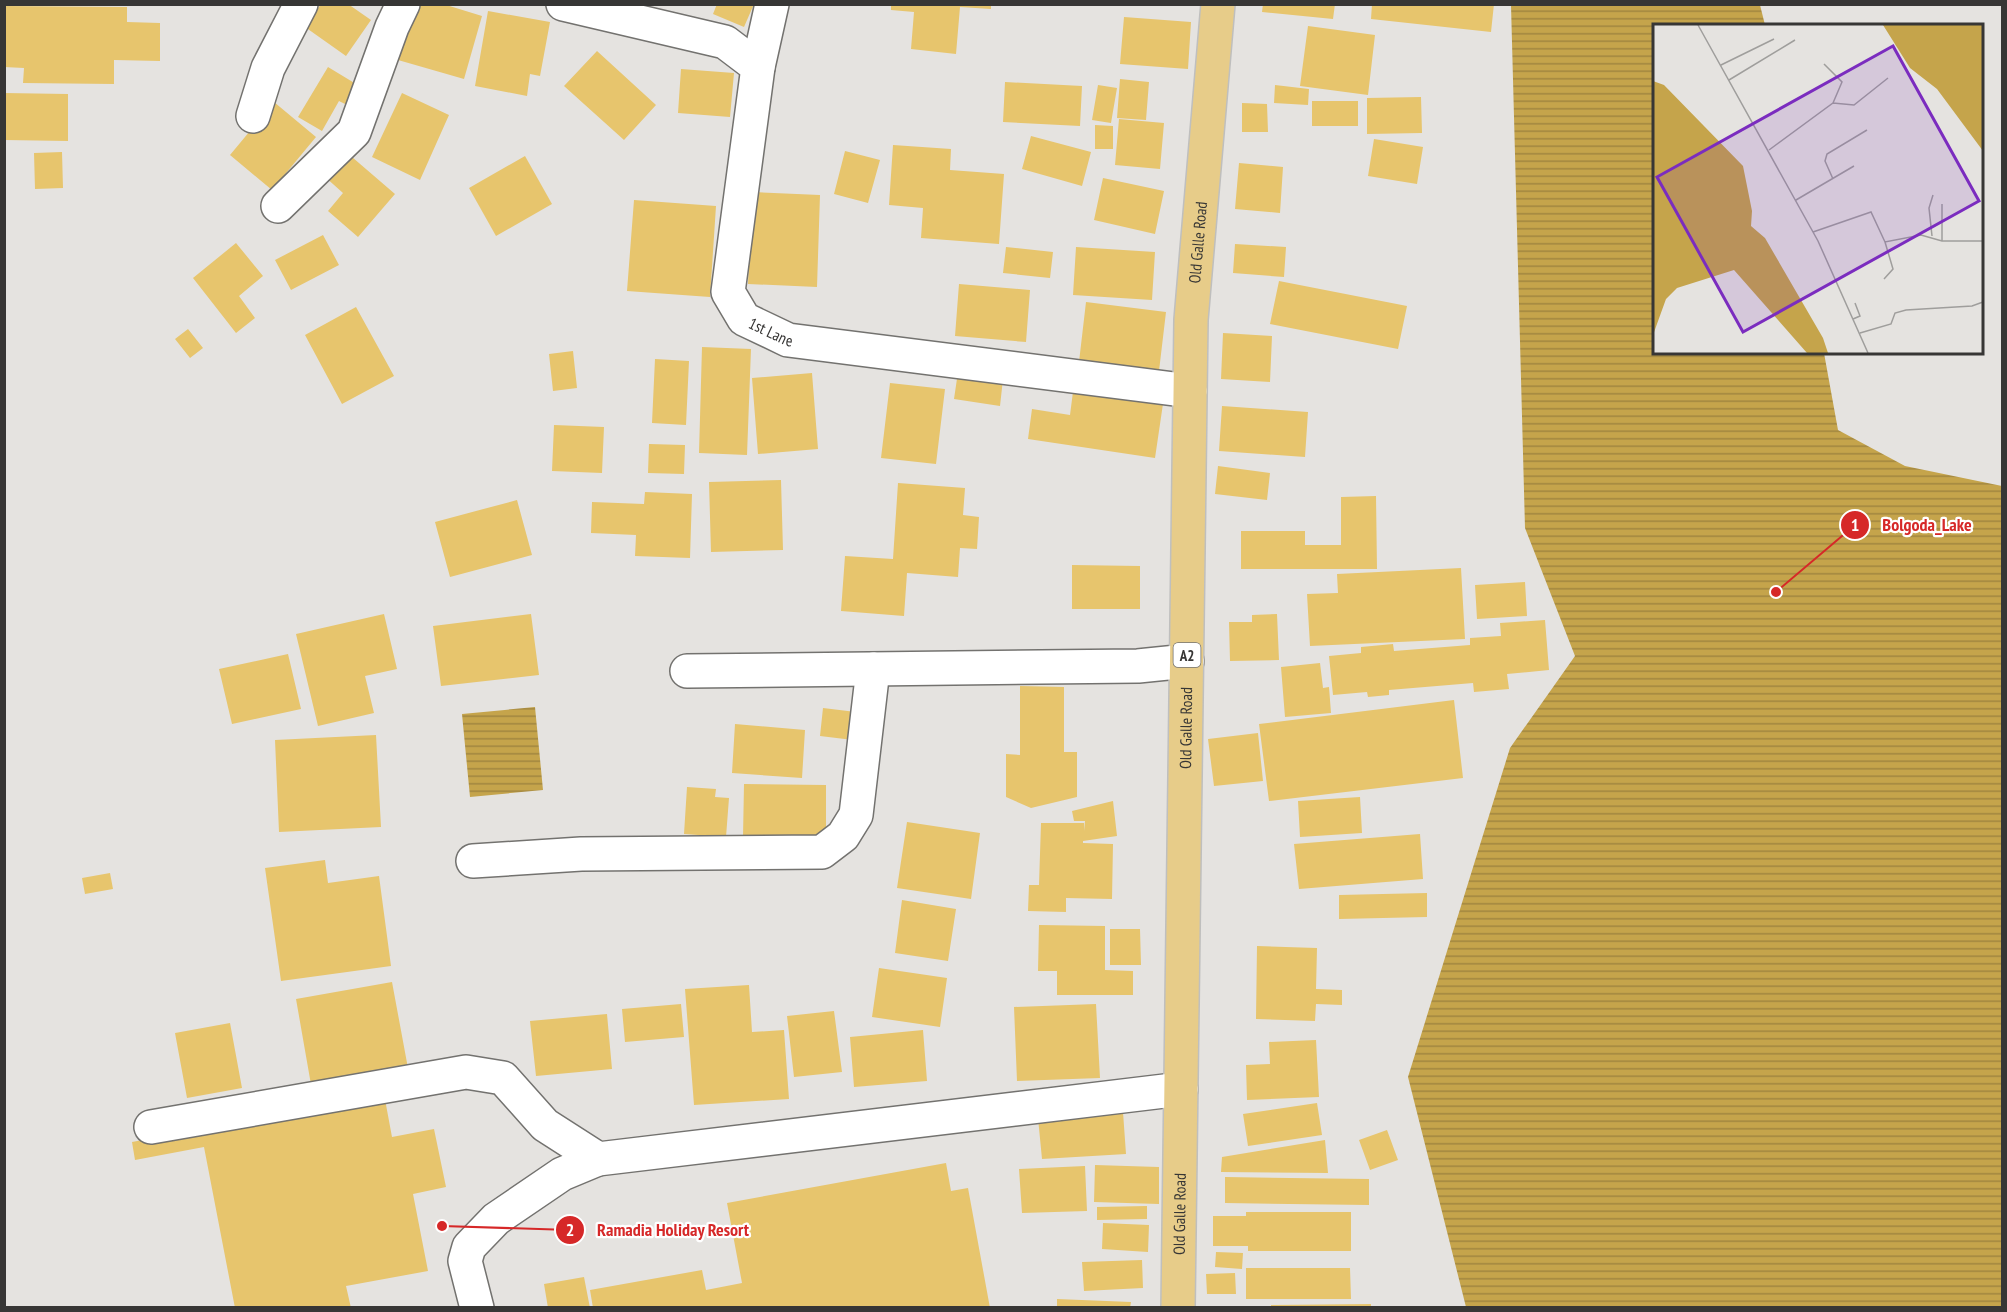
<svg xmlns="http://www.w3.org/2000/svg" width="2007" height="1312" viewBox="0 0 2007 1312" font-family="'PT Sans Narrow',sans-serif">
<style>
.water{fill:url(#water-rules)}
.building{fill:#e7c56d}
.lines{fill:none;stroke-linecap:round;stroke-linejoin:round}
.minor-casing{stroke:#73726f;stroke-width:36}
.highway-casing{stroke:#bfbfbe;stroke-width:36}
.minor{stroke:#fff;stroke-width:33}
.highway{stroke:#e7cc89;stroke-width:33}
.labels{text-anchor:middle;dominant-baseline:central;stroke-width:4.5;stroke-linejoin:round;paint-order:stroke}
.shield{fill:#fff;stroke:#737272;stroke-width:1.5}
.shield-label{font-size:15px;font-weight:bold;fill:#373635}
.street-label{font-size:16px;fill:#373635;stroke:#fff}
.inset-road{fill:none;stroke:#9f9e9c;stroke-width:1.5}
.view{fill:#7b2cbf;fill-opacity:0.15;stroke:#7b2cbf;stroke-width:3}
.inset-edge{fill:none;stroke:#373635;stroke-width:3}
.leader{fill:none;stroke:#d62828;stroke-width:2}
.callout-dot{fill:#d62828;stroke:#fff;stroke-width:2}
.mark-label{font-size:18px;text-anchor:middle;font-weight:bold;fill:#fff}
.callout-label{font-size:18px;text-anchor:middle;font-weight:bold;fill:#d62828;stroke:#fff;stroke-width:4.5;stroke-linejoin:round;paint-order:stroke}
</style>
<defs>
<pattern id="water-rules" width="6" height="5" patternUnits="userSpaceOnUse" patternTransform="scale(1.5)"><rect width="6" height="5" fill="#c5a44b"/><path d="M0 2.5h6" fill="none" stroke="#a1863f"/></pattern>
</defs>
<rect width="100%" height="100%" fill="#e5e3e0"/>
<path class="water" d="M1511,5H1760L1765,25L1654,26V352L1824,353L1838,430L1905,466L2002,486V1307H1466L1408,1077L1510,748L1575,656L1525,528Z
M535,707L543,790L470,797L462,714Z"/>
<path class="building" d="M321,4H348L371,20L346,56L305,27Z
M413,4H443L482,16L464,79L398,60Z
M717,4H754L744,27L713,14Z
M891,4H991V9L960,7L956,54L911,49L914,12L891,10Z
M1263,4H1335L1333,19L1262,12Z
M1372,4H1494L1491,32L1371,19Z
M4,6L127,7V22L160,23V61L114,60V84L23,83L24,68L4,67Z
M488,11L550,22L540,76L530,74L527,96L475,86Z
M1124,17L1191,22L1188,69L1120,64Z
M1308,26L1375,35L1368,95L1300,86Z
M597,51L656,105L624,140L564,86Z
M328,67L361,87L349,106L339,101L322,131L298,117Z
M681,69L734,73L730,117L678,113Z
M1120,79L1149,82L1146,120L1117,118Z
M1005,82L1082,86L1080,126L1003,122Z
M1098,85L1117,88L1111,123L1092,120Z
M1275,85L1309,89L1308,105L1274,103Z
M4,93L68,94V141L4,140Z
M402,93L449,115L420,180L372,157Z
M1421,97L1422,133L1367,134V98Z
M1312,101H1358V126H1312Z
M274,102L316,137L272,190L230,155Z
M1242,103L1267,104L1268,132H1242Z
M1119,119L1164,123L1160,169L1115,165Z
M1095,125L1113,126V149H1095Z
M1031,136L1091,152L1082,186L1022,169Z
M1374,139L1423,147L1417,184L1368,176Z
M893,145L951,149L950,170L1004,174L999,244L921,238L923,208L889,205Z
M345,151L395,194L358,237L328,211L343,193L324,176Z
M845,151L880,160L868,203L834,194Z
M62,152L63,188L35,189L34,153Z
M525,156L552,204L496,236L469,188Z
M1239,163L1283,167L1280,213L1235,209Z
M1103,178L1164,191L1155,234L1094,220Z
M752,192L820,195L817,287L748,284Z
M634,200L716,206L710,297L627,291Z
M323,235L339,265L291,290L275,260Z
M236,243L263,276L239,296L255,318L236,333L193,278Z
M1235,244L1286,247L1284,277L1233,273Z
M1006,247L1053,252L1050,278L1003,273Z
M1076,247L1155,252L1152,300L1073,295Z
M1279,281L1407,306L1398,349L1270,324Z
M959,284L1030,290L1026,342L955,336Z
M1086,302L1166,312L1159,371L1079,362Z
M356,307L394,376L342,404L305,335Z
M188,329L203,348L190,358L175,339Z
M1223,333L1272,336L1270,382L1221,379Z
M702,347L751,349L747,455L699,453Z
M573,351L577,388L553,391L549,354Z
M655,359L689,361L686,425L652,423Z
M958,372L1003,379L1000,406L954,399Z
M812,373L818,449L758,454L752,378Z
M890,383L945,389L936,464L881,458Z
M1074,384L1164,397L1155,458L1028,439L1032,409L1070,415Z
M1222,406L1308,412L1305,457L1219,451Z
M554,425L604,427L602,473L552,471Z
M649,444L685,445L684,474L648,473Z
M1218,466L1270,473L1267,500L1215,494Z
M781,480L783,550L711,552L709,482Z
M898,483L965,488L963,515L979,517L977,549L960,548L958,577L907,573L904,616L841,611L845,556L893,559Z
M645,492L692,494L690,558L635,556L636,535L591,533L592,502L644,504Z
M1376,496L1377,569H1241V531H1305V545H1341V497Z
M517,500L532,555L450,577L435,522Z
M1072,565L1140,566V609H1072Z
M1461,568L1465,639L1310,646L1307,594L1338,593L1337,574Z
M1525,582L1527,616L1477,619L1475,585Z
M384,614L397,669L365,676L374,713L318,726L296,634Z
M531,614L539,675L441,686L433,626Z
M1277,614L1279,660L1230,661L1229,622H1252V615Z
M1545,620L1549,670L1507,674L1509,689L1474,692L1473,683L1389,690V695L1368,697L1367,692L1333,695L1329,656L1361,653V647L1393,644L1394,651L1470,645V638L1501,636L1500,623Z
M288,654L301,709L232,724L219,669Z
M1320,663L1323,688L1329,687L1331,713L1285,717L1281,667Z
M1020,686L1064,687V752H1077V797L1031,808L1006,797V754L1020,755Z
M1454,700L1463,778L1269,801L1259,724Z
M823,708L856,712L853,740L820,736Z
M735,724L805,730L802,778L732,773Z
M1258,733L1263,781L1214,786L1208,739Z
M376,735L381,827L279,832L275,740Z
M744,784L826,785V838L743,837Z
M687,787L716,789L715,797L729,798L726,837L684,834Z
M1360,797L1362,833L1300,837L1298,801Z
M1113,801L1117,836L1083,841V843L1113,844L1112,899L1066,898V912L1028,911L1029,885H1039L1041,823H1084V831L1085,821H1074L1072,811Z
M907,822L980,833L971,899L897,888Z
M1420,834L1423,879L1299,889L1294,844Z
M325,860L328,883L379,876L391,966L281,981L265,868Z
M110,873L113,889L85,894L82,878Z
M1427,893V917L1339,919V895Z
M902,900L956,909L948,961L895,953Z
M1039,925L1105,926V970L1133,971V995H1057V971H1038Z
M1110,929H1140L1141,965H1110Z
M1257,946L1317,948L1316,989L1342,990V1005L1316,1004L1315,1021L1256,1019Z
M879,968L947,978L940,1027L872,1017Z
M392,982L410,1079L313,1096L296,999Z
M749,985L752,1032L784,1030L789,1099L694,1105L685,989Z
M681,1004L684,1037L625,1042L622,1009Z
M1096,1004L1100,1078L1017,1081L1014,1007Z
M834,1011L842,1072L794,1077L787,1016Z
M607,1014L612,1069L536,1076L530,1021Z
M230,1023L242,1088L187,1098L175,1033Z
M923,1030L927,1081L854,1087L850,1037Z
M1316,1040L1319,1097L1247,1100L1246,1065L1270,1064L1269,1042Z
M384,1094L392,1137L434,1129L446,1187L413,1194L428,1271L346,1286L351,1308H235L204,1147L135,1160L132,1142Z
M1317,1103L1322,1135L1248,1146L1243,1114Z
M1123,1112L1126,1154L1042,1159L1038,1118Z
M1387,1130L1398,1160L1370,1170L1359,1140Z
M1325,1140L1328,1173L1221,1172L1222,1157Z
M946,1163L951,1191L968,1188L990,1308H593L590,1290L702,1270L706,1290L742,1283L727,1203Z
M1095,1165L1159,1167V1204L1094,1202Z
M1085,1166L1087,1211L1022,1213L1019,1169Z
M1225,1177L1369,1179V1205L1225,1203Z
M1147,1206V1219L1097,1220V1207Z
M1246,1212H1351V1251H1248V1246H1213V1216H1246Z
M1103,1223L1149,1225L1148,1252L1102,1249Z
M1216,1252L1243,1253L1242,1269L1215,1267Z
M1142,1260L1143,1288L1084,1291L1082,1262Z
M1246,1268H1350L1351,1299H1246Z
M1235,1273L1236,1294H1207L1206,1274Z
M584,1277L590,1308H548L544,1284Z
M1057,1299L1131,1302L1130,1308H1057Z
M1371,1304V1308H1271V1305Z"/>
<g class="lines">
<g class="minor-casing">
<g id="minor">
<path id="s1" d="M563,4L725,42L758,67L728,292L744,319L788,340L1190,391"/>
<path d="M758,67L772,4"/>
<path d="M253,116L268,68L301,4"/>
<path d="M278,206L354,132L392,27L403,4"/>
<path d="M687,671L1138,666L1187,661"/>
<path d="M473,861L581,854L822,852L843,836L856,815L873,669"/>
<path d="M151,1127L466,1072L503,1078L545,1125L598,1159L1181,1089"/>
<path d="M477,1308L465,1261L469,1247L496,1219L562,1174L598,1159"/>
</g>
</g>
<g class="highway-casing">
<g id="highway">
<path id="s2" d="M1178,1308L1191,320L1218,4"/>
</g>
</g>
<use href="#minor" class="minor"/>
<use href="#highway" class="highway"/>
</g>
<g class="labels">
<rect class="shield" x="1173.5" y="643" width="27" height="24" rx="4.5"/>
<g class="shield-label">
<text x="1187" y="655">A2</text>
</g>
<g class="street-label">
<text stroke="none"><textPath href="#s2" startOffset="1066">Old Galle Road</textPath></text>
<text stroke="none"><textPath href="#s1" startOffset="496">1st Lane</textPath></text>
<text stroke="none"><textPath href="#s2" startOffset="580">Old Galle Road</textPath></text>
<text stroke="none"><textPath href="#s2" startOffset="94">Old Galle Road</textPath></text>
</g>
</g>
<g transform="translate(1653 24)">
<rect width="330" height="330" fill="#e5e3e0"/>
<path d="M230,1H330V127L284,65L257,44ZM0,57L11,61L90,142L99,187L98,202L112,214L170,314L175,329H154L81,246L24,264L13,275L0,311Z" fill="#c5a44b"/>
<path class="inset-road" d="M45,1L165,217L215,329M171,40L189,58L180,79M68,41L121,15M76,56L142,16M116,126L180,79L201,81L235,54M180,155L172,137L174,130L214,106M143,176L201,142M289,180V217M160,208L218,188L232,218L268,211L289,217H330M279,212L276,184L280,171M231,255L240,245L232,218M200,295L207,292L202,279M207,309L238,300L242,289L253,286L319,282L330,278"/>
<path class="view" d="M240,22L326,177L90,308L4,153Z"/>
<rect width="330" height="330" class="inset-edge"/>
</g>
<path class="leader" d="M1776 592L1855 525M442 1226L570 1230"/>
<g class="callout-dot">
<circle cx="1776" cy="592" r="6"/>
<circle cx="442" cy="1226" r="6"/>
<circle cx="1855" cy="525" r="15"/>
<circle cx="570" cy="1230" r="15"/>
</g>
<g class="mark-label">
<text x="1855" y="531">1</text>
<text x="570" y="1236">2</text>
</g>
<g class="callout-label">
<text x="1927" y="531">Bolgoda_Lake</text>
<text x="673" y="1236">Ramadia Holiday Resort</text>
</g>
<rect width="2007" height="1312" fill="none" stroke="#373635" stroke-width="12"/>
</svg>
